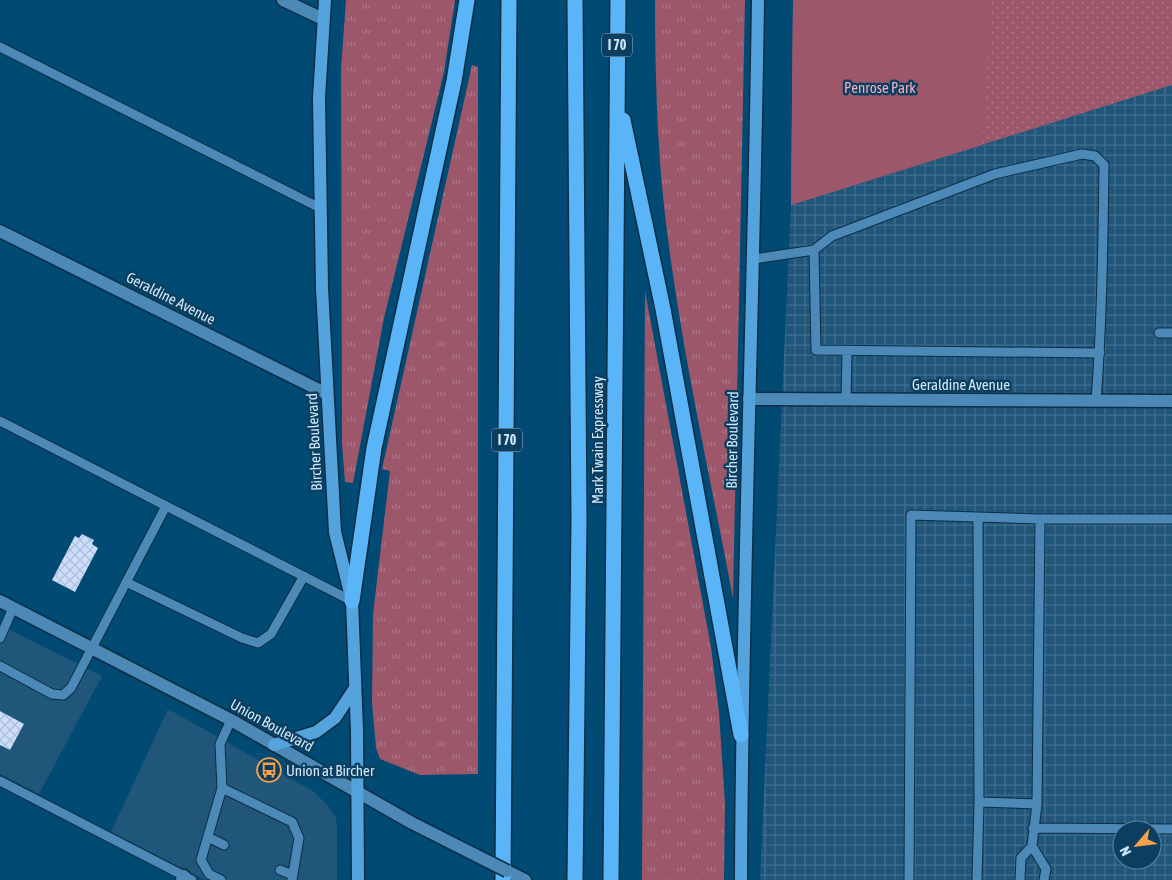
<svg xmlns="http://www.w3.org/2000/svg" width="1172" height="880" viewBox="0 0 1172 880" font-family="'Asap Condensed',sans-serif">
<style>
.built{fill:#21567b}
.industrial{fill:url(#industrial-grid);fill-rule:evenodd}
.grass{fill:url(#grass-tufts)}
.park{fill:url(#park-dots)}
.garden{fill:#9c576b}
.building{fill:url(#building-cross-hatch)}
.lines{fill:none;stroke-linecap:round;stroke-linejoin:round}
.lane-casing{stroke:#0d2e45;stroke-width:11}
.street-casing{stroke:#0d2e45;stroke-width:15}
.secondary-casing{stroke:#0d2e45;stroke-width:15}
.primary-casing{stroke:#0d2e45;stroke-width:15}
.highway-casing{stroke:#0d2e45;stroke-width:18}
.lane{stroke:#4c89b7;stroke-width:9}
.street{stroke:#4c89b7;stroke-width:12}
.secondary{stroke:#4c89b7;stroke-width:12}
.primary{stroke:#54a3dd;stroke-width:12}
.highway{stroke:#59b5f7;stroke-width:15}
.secondary-bridge-casing{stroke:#0d2e45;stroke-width:15;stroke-linecap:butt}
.secondary-bridge{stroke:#4c89b7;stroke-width:12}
.labels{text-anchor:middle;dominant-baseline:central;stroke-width:5;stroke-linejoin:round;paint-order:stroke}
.shield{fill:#0c3f5f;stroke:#95b5cd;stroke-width:1}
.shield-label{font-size:14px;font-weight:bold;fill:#d0e8fc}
.park-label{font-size:15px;fill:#f6adc0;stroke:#0c3f5f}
.street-label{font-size:15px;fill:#d0e8fc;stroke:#0c3f5f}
.poi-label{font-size:15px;fill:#d0e8fc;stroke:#0c3f5f;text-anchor:start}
</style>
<defs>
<pattern id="industrial-grid" width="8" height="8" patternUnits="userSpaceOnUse" patternTransform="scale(1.25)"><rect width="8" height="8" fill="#21567b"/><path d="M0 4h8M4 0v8" fill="none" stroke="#406e8f"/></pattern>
<pattern id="grass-tufts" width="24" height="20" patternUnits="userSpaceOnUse" patternTransform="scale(1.25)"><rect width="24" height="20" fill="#9c576b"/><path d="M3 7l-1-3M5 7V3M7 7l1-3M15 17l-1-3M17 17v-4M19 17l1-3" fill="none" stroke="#ad7788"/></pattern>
<pattern id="park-dots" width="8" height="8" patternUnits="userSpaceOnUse" patternTransform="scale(1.25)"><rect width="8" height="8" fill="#9c576b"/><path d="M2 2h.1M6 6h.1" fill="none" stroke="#ad7788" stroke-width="1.8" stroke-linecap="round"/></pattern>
<pattern id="building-cross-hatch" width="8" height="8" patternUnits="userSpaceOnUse" patternTransform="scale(1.25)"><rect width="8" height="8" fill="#ccddfc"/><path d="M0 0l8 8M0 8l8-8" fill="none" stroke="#b0bfd9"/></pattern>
</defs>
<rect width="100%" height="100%" fill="#004a73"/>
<path class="built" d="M0,625L102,676L39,794L0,774Z
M168,709L313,791L328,806L336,817L337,829V880H205L111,832Z"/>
<path class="industrial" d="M1172,85V880H760L791,205ZM1122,830H1152V860H1122Z"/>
<path class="grass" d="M346,0H455L444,72L384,318L353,483L345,482L342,444L341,69Z
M655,0H745L733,598C709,471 680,344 665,215C657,144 655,71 655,0Z
M472,65L478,67V774L420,775L380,759L376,748L372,703L373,614L390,471L382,469Z
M645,291L711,647L719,712L725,804L724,880H642Z"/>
<path class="park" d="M793,0H1172V85L791,205Z"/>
<path class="garden" d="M793,0H991L982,145L791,205Z"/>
<path class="building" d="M82,534L94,540L92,544L98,548L75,592L52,580L75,536L79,538Z
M0,711L24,724L10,750L0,745Z"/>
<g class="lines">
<g class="lane-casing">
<path id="lane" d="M0,47L320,208
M754,259L814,250
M1159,333H1172
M846,400L847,351
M1096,401C1102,322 1103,244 1104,165L1095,156L1082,154L995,174L832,236L814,250L816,350L1100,353
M0,421L352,601
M978,518L979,802
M1040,519H1172
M126,582L242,638L258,643L271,634L304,576
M0,638L13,608
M0,666L52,694L63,695L71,688L166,506
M231,720L220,744L222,788L292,822L299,838L292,880
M0,781L192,880
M1033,828L1172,829
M208,837L224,845
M280,870L293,875
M221,880L209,874L201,860L222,788
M909,880L911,515L1040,519L1037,804L1032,846L1046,869L1044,880
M977,880L979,802L1037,804
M1020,880L1021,858L1032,846"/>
</g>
<g class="street-casing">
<path id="street" d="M283,0L323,19
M0,231L327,394
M749,399L1172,401
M182,880L184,876"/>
</g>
<g class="secondary-casing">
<path id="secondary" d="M0,601L231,720L412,823
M507,871L525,880"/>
</g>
<g class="primary-casing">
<path id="primary" d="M325,0L319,98L322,288L335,532L352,601L357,731L358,880
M274,745L316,732L335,718L355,688
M741,880C742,587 754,293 758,0"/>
</g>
<g class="highway-casing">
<path id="highway" d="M575,0L579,519L575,880
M623,120L663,309L741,735
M352,601L374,448L454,81L467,0
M503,880L509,0
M611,880L618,0"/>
</g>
<use href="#lane" class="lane"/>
<use href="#street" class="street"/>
<use href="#secondary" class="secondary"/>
<use href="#primary" class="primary"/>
<use href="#highway" class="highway"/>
<g class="secondary-bridge-casing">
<path id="secondary-bridge" d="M412,823L507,871"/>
</g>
<use href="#secondary-bridge" class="secondary-bridge"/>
</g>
<defs>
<g id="bus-ring" transform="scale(1.25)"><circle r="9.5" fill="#0c3f5f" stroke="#f8a14a" stroke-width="1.5"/><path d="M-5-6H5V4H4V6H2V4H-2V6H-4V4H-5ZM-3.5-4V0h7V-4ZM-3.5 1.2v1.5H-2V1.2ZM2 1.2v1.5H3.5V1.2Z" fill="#f8a14a"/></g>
</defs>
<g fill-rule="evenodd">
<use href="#bus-ring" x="269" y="770"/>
</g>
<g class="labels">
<g class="shield">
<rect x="602" y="33.5" width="30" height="23" rx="4"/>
<rect x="492" y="428.5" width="30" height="23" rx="4"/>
</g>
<g class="shield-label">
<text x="617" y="45">I 70</text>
<text x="507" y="440">I 70</text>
</g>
<g class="park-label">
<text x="880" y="87">Penrose Park</text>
</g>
<g class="street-label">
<text transform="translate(171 298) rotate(27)">Geraldine Avenue</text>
<text x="961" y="384">Geraldine Avenue</text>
<text transform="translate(597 440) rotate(-90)">Mark Twain Expressway</text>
<text transform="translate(732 440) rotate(-89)">Bircher Boulevard</text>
<text transform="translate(314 442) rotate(-93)">Bircher Boulevard</text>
<text transform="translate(272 725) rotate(29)">Union Boulevard</text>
</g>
<g class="poi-label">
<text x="286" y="770">Union at Bircher</text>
</g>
</g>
<g transform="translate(1137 845) rotate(242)"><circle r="24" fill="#0c3f5f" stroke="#5a839e"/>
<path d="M0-4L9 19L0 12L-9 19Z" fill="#f8a14a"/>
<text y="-8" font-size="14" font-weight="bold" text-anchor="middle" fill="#d0e8fc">N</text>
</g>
</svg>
